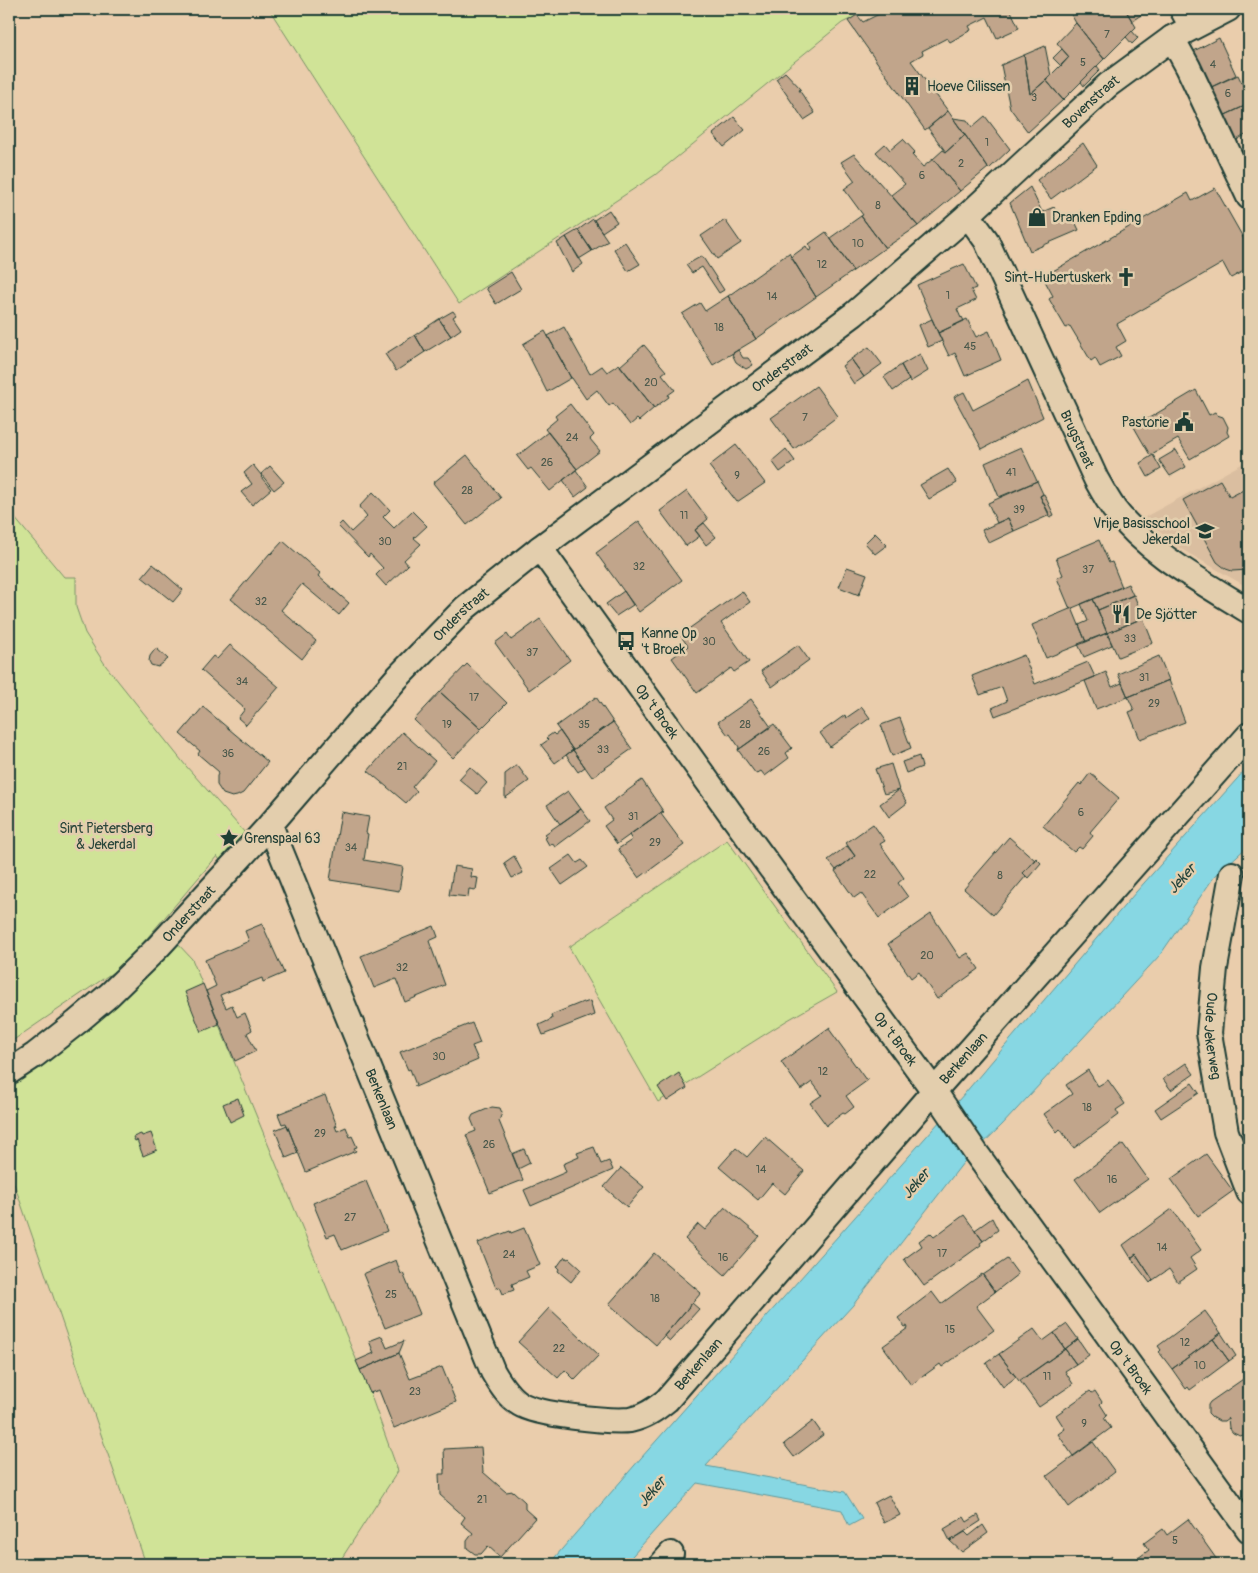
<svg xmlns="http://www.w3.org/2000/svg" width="1258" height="1573" viewBox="0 0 1258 1573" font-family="Pangolin,sans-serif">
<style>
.built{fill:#dabea0}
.green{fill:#d0e397;stroke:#789066}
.water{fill:#87d7e3;stroke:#5d999d}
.building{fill:#c1a58b;stroke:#1f3d34}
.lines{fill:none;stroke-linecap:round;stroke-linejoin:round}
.minor-casing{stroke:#1f3d34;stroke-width:28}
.minor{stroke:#e3cead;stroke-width:24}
.labels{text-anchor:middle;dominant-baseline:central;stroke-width:5;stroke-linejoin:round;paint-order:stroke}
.number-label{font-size:11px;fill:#48574a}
.poi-label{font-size:14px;fill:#1f3d34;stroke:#e3cead;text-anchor:start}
.street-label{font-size:14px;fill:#1f3d34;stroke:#e3cead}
.park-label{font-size:14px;fill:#284539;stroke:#e3cead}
.water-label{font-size:15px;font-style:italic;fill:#24453d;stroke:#e3cead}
</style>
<rect width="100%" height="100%" fill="#eacdac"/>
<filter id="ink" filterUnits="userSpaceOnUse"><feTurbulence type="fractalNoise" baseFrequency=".02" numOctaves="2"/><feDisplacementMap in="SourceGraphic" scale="10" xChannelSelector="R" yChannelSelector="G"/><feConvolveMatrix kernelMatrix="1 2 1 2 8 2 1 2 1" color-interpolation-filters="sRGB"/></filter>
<g filter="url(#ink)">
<path class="built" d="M1249,460V588L1176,546L1145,517Z"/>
<path class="green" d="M269,9H871L842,23L655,175L459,304Z
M9,511L64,577H76V607L85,633L106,666L186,766L246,834L222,863L217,856L125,964L9,1043Z
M727,840L837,992L786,1021L658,1102L569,947Z
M177,943L192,959L370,1393L398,1471L338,1564H146L9,1169V1083L88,1030Z"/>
<path class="water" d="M1249,768V845L1214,877L1160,955L1002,1125L963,1163L853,1305L706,1466L845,1492L862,1519L849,1526L842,1510L697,1483L625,1564H549L641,1458L965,1093L1136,892L1245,770Z"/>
<path class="building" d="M889,9H1010L1019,28L997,38L987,17L969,26L971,30L950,42L947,38L922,51L923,54L911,61L948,111L925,130L848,21L857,15L863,22Z
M1068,9H1125L1136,27L1104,59L1076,23Z
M1125,9H1150L1132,21Z
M1076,23L1104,59L1063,100L1046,80L1069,57L1057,43Z
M1132,31L1138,38L1132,44L1126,37Z
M1219,38L1236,75L1207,89L1190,53Z
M1045,46L1051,76L1030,94L1024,55Z
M1062,49L1069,57L1061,66L1053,58Z
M1024,55L1030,94L1046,80L1063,100L1028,132L1010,108L1001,65Z
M1097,66L1100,70L1084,86L1081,82Z
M785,72L801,89L799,90L815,113L804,120L776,79Z
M1238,75L1249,98V104L1221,117L1207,89Z
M1249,104V133L1233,142L1221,117Z
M948,111L965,135L946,152L928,128Z
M985,116L1010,149L989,169L953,118L967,120L972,127Z
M734,117L745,130L724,147L713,134Z
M965,135L988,168L960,191L933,159L943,150L946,152Z
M903,139L915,152L912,155L923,167L933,159L960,191L918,226L891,195L905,184L876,152L885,144L890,150Z
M1083,143L1097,165L1051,199L1037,180Z
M1249,148V175L1239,153Z
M854,154L918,226L885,248L861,216L863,215L844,189L855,181L841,162Z
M1030,187L1042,212L1054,207L1060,220L1072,215L1079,230L1030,251L1010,203Z
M1215,188L1249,248V268L1231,278L1223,263L1117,324L1126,341L1116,347L1121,356L1100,367L1095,358L1091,361L1070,326L1066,328L1049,299L1053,296L1045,281L1056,275L1053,271L1188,193L1192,201Z
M609,210L617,222L602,232L594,220Z
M861,216L885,248L853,271L830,238Z
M593,219L608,241L592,251L578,230Z
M725,220L741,243L717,259L701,236Z
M578,230L592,251L579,259L566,237Z
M826,232L853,271L816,297L791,257L806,246L809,251L812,249L809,244Z
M566,237L583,264L572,272L557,243Z
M625,242L640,264L628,271L614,249Z
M789,253L816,297L756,339L728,296Z
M702,256L724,290L719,293L702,267L692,273L686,265Z
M964,264L976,288L971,290L976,300L957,309L961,318L962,317L964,321L938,333L917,285Z
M511,272L521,289L496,304L486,288Z
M728,296L756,339L713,365L682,314L700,303L705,311Z
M453,311L456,315L453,317L461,329L451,336L439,319Z
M439,319L451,336L425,352L415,335Z
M932,319L942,341L928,347L919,325Z
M967,319L976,337L989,331L1001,360L965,376L955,353L949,356L938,333Z
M564,327L590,374L602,366L607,372L619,364L654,408L639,421L637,419L630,425L613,403L609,406L597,390L586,399L572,378H571L548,336Z
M545,331L571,378L547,392L523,344Z
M415,335L425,352L396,371L385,354Z
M644,345L666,371L662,374L675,390L668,395L669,397L654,408L620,366Z
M869,347L882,364L864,377L851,359Z
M738,350L743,358H748L753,365L746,369L736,362L732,354Z
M920,354L928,371L910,382L901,365Z
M851,359L864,377L854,384L842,366Z
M901,365L909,380L893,391L884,377Z
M1028,381L1043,417L982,449L954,397L964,392L973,410Z
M816,386L838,416L794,449L771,418Z
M1196,390L1209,415L1215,412L1217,415L1223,417L1228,427L1227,432L1229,436L1190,459L1178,439L1150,455L1134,427Z
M570,404L594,435L590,439L600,451L577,469L545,429L557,419L555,416Z
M548,432L577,469L550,491L531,468L528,470L517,456Z
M736,445L765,483L737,502L709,466Z
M1021,447L1037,481L999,497L985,463Z
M786,449L795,461L780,472L772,461Z
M1176,450L1186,467L1170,476L1159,460Z
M467,455L501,498L467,525L433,483Z
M1153,455L1161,469L1148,477L1140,463Z
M253,465L262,476L261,477L271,489L252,505L241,492L252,484L244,473Z
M270,466L284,482L274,490L261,474Z
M948,469L957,483L929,499L920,485Z
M576,470L588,487L575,497L563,480Z
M1220,480L1230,497L1249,487V570H1248L1232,571L1226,569L1217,562L1183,500Z
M1037,481L1043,494L1040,496L1050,515L1014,531L1008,518L997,523L988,503Z
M687,491L708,519L695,530L700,536L686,546L660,511Z
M373,492L390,510L383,517L394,528L412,511L427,526L414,538L421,544L404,560L408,565L386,586L376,575L383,568L370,554L368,557L338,526L342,522L351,532L367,517L359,507Z
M1044,494L1054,515L1050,517L1040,496Z
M1008,518L1014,531L989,543L982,530Z
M639,521L682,580L639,612L596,553Z
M704,523L716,537L706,545L695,530Z
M875,533L887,545L875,554L865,543Z
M1099,540L1109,563L1112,562L1122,587L1070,609L1057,578L1063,575L1056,558Z
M283,541L320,573L318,576L349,603L339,615L302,584L281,610L316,641L302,659L231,599L270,553L271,554Z
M153,564L183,590L173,602L142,577Z
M847,567L867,574L859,595L839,587Z
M1128,584L1133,595L1098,610L1093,599Z
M624,591L633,605L616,616L606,604Z
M742,591L750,602L721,623L749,662L734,672L731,668L697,693L672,658L688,646L680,635Z
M1134,595L1143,618L1107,633L1098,610Z
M1093,599L1107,633L1086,642L1079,625L1088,621L1081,604Z
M1072,608L1086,642L1046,658L1032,625Z
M1143,618L1153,643L1118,657L1107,633Z
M540,619L570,660L529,690L495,643L507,634L511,640Z
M1107,633L1112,645L1084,657L1078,644Z
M230,645L279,687L246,725L238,718L245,709L201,670L213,656L217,659Z
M798,645L809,660L772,687L761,671Z
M156,648L168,659L158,667L151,665L149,661L150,656Z
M1024,655L1035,684L1088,662L1095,677L995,716L992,708L1007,701L1002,687L980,695L972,676Z
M1159,656L1169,680L1128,697L1118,674Z
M467,664L507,703L481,729L440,692Z
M1106,672L1112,687L1122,683L1128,697L1096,709L1085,681Z
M1169,680L1185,722L1140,739L1129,712L1134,710L1128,697Z
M440,692L481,729L453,758L414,720Z
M596,697L613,722L573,750L556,726Z
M751,699L771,727L738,750L739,747L730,734L728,735L718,722Z
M203,707L268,762L243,793L237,796L232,797L223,794L217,785V776L219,772L198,754L200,751L180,734Z
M862,707L870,718L830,747L820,733L845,715L846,718Z
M900,718L911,748L892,756L881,725Z
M613,722L632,749L592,777L573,750Z
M774,724L792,748L786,753L789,758L765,776L761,771L756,774L738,750Z
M560,731L573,750L555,763L541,745L548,740L546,738L553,733L555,735Z
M402,732L435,761L412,787L417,791L406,803L368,771Z
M573,750L585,767L578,772L566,755Z
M919,756L922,767L906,773L902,762Z
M891,764L899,790L884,794L875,769Z
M517,765L529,781L505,798V774Z
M470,767L487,783L477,794L459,779Z
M1090,773L1119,798L1090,832L1093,836L1082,849L1079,847L1074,852L1043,826L1079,783L1081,785Z
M642,780L663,811L617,844L604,826L612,820L604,808Z
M899,790L907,803L889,817L880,804Z
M568,791L581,809L560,824L547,805Z
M581,809L590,821L555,847L552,843L549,845L545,838L547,837L545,834Z
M663,811L664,812L661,814L684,845L639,878L618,849L632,840L629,835Z
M341,812L369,817L366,833L368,834L364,860L403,867L399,891L330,880Z
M873,824L885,841L880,844L904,878L898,883L908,897L879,918L861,893L854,898L835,871L855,856L846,843Z
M1009,837L1035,860L1023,873L1026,876L993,915L964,889Z
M847,846L855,856L836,870L828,860Z
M571,855L577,863L582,860L588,867L562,885L551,869Z
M514,856L523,873L512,878L504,863Z
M1036,858L1041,863L1028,878L1023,873Z
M454,866L472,869L471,877L478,878L476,890L469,889L468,897L449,895Z
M931,914L960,958L968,953L979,969L937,999L919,972L911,978L888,944Z
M262,924L284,973L263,982L262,978L220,995L226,1008L232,1005L237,1017L245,1013L252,1030L247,1033L256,1051L235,1061L206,991L216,986L205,960L249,941L245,931Z
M434,926L438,937L429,941L445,985L405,1002L396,979L374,988L361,956Z
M203,984L219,1024L201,1032L185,992Z
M590,1001L594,1015L543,1035L539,1025L552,1019L551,1015L583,1002L584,1003Z
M472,1023L480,1043L472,1046L478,1060L415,1087L414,1086L416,1085L410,1069L408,1070L400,1052Z
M830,1027L829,1029L866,1080H868L846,1096L854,1107L845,1114L843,1113L828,1124L827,1126L810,1103L822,1095L812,1082L801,1090L781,1062Z
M1186,1063L1194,1074L1171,1090L1163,1079Z
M1088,1070L1098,1086L1108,1080L1125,1104L1116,1110L1119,1115L1074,1148L1060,1129L1057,1132L1044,1114L1072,1094L1066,1085Z
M679,1073L687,1088L667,1101L658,1087Z
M1192,1083L1199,1093L1161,1118L1155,1109Z
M325,1095L337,1126H335L337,1131L346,1127L350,1137L352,1136L357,1147L354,1148L356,1151L306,1172L286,1123L282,1124L278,1114Z
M238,1098L244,1115L230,1122L223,1104Z
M492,1107L500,1108L502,1113L499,1121L523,1180L490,1193L466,1135L476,1131L471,1119L473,1115Z
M287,1125L298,1153L286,1158L275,1130Z
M151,1133L157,1150L143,1156L137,1140L135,1141L133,1137L141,1134L142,1136Z
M765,1137L804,1171L785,1194L772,1183L758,1200L719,1167L736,1148L747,1157Z
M1123,1144L1148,1179L1100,1213L1075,1179Z
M594,1147L601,1164L609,1161L613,1170L531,1206L524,1190L566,1172L563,1164L579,1157L577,1153Z
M524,1149L530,1163L518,1169L512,1154Z
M1206,1154L1233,1191L1198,1216L1171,1179Z
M621,1168L644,1187L627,1207L604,1187Z
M366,1181L387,1231L342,1250L335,1234L327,1237L313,1203Z
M725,1207L759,1236L725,1275L685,1239L698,1224L705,1230Z
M1172,1209L1201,1250L1190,1258L1197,1269L1178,1282L1169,1269L1153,1280L1136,1254L1131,1258L1123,1245Z
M964,1215L983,1241L980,1243L981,1245L924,1286L904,1259L922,1246L919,1241L930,1233L934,1237Z
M992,1218L998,1230L983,1241L975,1230Z
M524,1228L540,1265L526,1271L529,1277L512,1284L514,1290L503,1294L500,1287L496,1288L478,1243L510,1231L511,1233Z
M654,1253L701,1293L656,1345L609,1304Z
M1136,1254L1153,1280L1150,1283L1131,1258Z
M565,1256L567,1259L569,1258L581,1269L571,1282L558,1271L559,1269L557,1267Z
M1007,1259L1018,1274L995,1292L983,1275Z
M396,1260L401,1274L403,1273L420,1314L385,1328L363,1274Z
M982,1274L995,1292L976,1306L994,1330L942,1367L940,1364L911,1385L883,1346L908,1328L907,1326L905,1327L898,1318L932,1292L941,1304Z
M692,1303L699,1309L670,1341L664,1336Z
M549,1308L599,1355L575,1380L565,1370L558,1378L518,1342Z
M1205,1311L1221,1333L1172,1369L1159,1352L1161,1350L1158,1346Z
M1067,1324L1078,1339L1065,1349L1054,1333Z
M1034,1329L1043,1341L1054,1333L1065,1349L1019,1381L999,1354Z
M1221,1333L1236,1356L1229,1361L1213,1339Z
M382,1336L387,1348L404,1341L399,1353L360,1370L356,1361L374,1353L369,1341Z
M1078,1339L1089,1355L1076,1364L1065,1349Z
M1213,1339L1229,1361L1190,1390L1188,1387L1186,1389L1172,1369Z
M1065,1349L1076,1364L1065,1371L1073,1384L1039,1407L1020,1381Z
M399,1353L410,1379L442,1367L456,1402L394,1428L379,1390L370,1393L360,1370Z
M999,1354L1016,1377L1003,1387L986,1363Z
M1249,1375V1435L1247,1434L1240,1436L1233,1433L1229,1428L1228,1418L1224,1421H1219L1212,1417L1208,1413V1405L1210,1402Z
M1090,1391L1092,1393L1095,1391L1102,1402L1100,1404L1107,1415L1104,1418L1111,1428L1073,1456L1058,1434L1065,1429L1056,1415Z
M813,1421L823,1435L794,1457L784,1444Z
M1093,1442L1115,1472L1069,1507L1047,1476Z
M481,1447L483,1472L506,1492L513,1491L525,1502V1509L535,1518L500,1557L488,1546L481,1554H475L467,1548V1541L473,1533L461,1523L465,1517L440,1495L439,1474H445L444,1449Z
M889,1495L900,1515L884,1523L874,1503Z
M978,1515L981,1521L950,1541L944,1529L964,1517L967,1522Z
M1188,1519L1220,1564H1130L1149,1550L1144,1543L1163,1529L1167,1535Z
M983,1525L988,1533L962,1552L950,1541L965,1532L969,1536Z
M1112,1556L1118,1564H1102Z"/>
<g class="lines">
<g class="minor-casing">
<g id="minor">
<path d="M1182,9L1192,27"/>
<path d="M1172,38L1188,67L1249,197"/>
<path id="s1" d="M968,215L986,240L1096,479C1101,488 1107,499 1114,509C1149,554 1201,581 1249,611"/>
<path id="s2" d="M540,548L734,818L934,1091L976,1153L1249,1530"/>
<path id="s3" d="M270,825L493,1372C500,1384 508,1397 520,1404C538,1415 609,1422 630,1420C645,1417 656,1409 667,1400L934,1091L1249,735"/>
<path id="s4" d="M1232,874L1215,968L1209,1033L1226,1132L1249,1192"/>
<path id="s5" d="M9,1072L35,1055L77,1022L109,995L158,947L270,825L396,679L465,608L540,548L854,314L968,215L1108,85L1172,38L1228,9"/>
<path d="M662,1564L671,1554"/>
</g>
</g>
<use href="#minor" class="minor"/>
</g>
</g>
<defs>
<g id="building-bare" transform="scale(1.5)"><path d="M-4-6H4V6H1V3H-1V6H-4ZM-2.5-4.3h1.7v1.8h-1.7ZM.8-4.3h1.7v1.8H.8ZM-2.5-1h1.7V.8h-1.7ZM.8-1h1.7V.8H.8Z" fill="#1f3d34" stroke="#e3cead" stroke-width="2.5" paint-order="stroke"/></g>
<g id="shop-bare" transform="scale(1.5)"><path d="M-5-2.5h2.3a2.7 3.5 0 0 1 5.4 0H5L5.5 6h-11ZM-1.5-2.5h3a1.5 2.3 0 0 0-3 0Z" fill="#1f3d34" stroke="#e3cead" stroke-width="2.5" paint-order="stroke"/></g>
<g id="church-bare" transform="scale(1.5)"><path d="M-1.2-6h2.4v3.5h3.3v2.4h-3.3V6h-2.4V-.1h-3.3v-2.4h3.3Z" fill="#1f3d34" stroke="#e3cead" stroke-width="2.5" paint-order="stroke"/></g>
<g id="civic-bare" transform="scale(1.5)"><path d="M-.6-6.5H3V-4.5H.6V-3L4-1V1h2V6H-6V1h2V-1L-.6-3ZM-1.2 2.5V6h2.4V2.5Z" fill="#1f3d34" stroke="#e3cead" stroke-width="2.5" paint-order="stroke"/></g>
<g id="school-bare" transform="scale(1.5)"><path d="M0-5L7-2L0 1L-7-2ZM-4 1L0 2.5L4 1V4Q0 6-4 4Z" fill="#1f3d34" stroke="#e3cead" stroke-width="2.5" paint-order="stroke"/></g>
<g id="restaurant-bare" transform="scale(1.5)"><path d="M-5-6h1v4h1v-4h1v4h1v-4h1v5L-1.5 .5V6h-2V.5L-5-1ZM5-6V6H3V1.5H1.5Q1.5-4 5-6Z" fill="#1f3d34" stroke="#e3cead" stroke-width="2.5" paint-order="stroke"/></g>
<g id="bus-bare" transform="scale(1.5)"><path d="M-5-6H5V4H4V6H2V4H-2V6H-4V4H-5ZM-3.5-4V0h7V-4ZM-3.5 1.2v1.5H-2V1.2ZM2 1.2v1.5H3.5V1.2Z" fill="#1f3d34" stroke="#e3cead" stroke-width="2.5" paint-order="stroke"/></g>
<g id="sight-bare" transform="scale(1.5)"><path d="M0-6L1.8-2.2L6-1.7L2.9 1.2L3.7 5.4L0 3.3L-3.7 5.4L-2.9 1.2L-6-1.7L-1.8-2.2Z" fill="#1f3d34" stroke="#e3cead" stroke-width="2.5" paint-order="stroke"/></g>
</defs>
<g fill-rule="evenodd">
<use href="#building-bare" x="912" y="86"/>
<use href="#shop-bare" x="1037" y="217"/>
<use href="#church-bare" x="1126" y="277"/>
<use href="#civic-bare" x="1184" y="422"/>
<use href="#school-bare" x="1205" y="531"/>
<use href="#restaurant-bare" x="1121" y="614"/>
<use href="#bus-bare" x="626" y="641"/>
<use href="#sight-bare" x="229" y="838"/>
</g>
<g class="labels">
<g class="number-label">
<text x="1107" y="34">7</text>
<text x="1083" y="62">5</text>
<text x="1213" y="64">4</text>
<text x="1228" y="93">6</text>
<text x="1034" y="97">3</text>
<text x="987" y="142">1</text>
<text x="961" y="163">2</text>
<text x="922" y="175">6</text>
<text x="878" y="205">8</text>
<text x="858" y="243">10</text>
<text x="822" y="264">12</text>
<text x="948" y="295">1</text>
<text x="772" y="296">14</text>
<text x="719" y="327">18</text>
<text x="970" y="346">45</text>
<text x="651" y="382">20</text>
<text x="805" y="417">7</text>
<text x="572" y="437">24</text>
<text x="547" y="462">26</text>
<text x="1011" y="472">41</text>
<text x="737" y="475">9</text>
<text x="467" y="490">28</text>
<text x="1019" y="509">39</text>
<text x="684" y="515">11</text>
<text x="385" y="541">30</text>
<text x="639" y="566">32</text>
<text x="1088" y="569">37</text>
<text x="261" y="601">32</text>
<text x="1130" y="638">33</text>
<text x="709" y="641">30</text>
<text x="532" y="652">37</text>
<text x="1144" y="677">31</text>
<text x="242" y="681">34</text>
<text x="474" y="697">17</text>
<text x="1154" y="703">29</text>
<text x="447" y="724">19</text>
<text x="584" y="724">35</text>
<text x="745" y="724">28</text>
<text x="603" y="749">33</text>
<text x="764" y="751">26</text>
<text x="228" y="753">36</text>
<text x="402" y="766">21</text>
<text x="1081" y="812">6</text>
<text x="633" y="816">31</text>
<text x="655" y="842">29</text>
<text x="351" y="847">34</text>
<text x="870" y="874">22</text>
<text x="1000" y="875">8</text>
<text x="927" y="955">20</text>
<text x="402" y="967">32</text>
<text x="439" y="1056">30</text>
<text x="823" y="1071">12</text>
<text x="1087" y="1107">18</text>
<text x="320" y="1133">29</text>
<text x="489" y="1144">26</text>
<text x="761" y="1169">14</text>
<text x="1112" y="1179">16</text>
<text x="350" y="1217">27</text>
<text x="1162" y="1247">14</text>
<text x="942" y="1253">17</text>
<text x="509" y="1254">24</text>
<text x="723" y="1257">16</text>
<text x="391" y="1294">25</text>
<text x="655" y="1298">18</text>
<text x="950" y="1329">15</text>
<text x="1185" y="1342">12</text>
<text x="559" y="1348">22</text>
<text x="1200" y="1365">10</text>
<text x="1047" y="1376">11</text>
<text x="415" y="1391">23</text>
<text x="1084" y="1423">9</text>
<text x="482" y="1499">21</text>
<text x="1175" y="1540">5</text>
</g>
<g class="poi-label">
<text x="927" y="86">Hoeve Cilissen</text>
<text x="1052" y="217">Dranken Epding</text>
<text x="1111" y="277" text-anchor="end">Sint-Hubertuskerk</text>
<text x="1169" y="422" text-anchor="end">Pastorie</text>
<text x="1190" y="523" text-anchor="end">Vrije Basisschool<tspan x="1190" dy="16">Jekerdal</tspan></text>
<text x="1136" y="614">De Sjötter</text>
<text x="641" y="633">Kanne Op<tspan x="641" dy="16">'t Broek</tspan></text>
<text x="244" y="838">Grenspaal 63</text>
</g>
<g class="street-label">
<text stroke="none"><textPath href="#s5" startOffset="1458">Bovenstraat</textPath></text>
<text stroke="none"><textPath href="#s5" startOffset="1050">Onderstraat</textPath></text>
<text stroke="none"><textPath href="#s1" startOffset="250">Brugstraat</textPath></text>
<text stroke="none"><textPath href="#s5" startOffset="645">Onderstraat</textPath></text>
<text stroke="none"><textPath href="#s2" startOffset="201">Op 't Broek</textPath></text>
<text stroke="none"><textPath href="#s5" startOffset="240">Onderstraat</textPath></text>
<text stroke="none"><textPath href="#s4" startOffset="164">Oude Jekerweg</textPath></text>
<text stroke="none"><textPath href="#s2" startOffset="606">Op 't Broek</textPath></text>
<text stroke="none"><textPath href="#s3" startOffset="1240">Berkenlaan</textPath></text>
<text stroke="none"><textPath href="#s3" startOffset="296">Berkenlaan</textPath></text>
<text stroke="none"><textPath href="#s3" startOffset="835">Berkenlaan</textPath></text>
<text stroke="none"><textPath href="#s2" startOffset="1010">Op 't Broek</textPath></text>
</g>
<g class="park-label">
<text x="106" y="828">Sint Pietersberg<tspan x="106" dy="16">&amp; Jekerdal</tspan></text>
</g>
<g class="water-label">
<text transform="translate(1182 879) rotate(-48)">Jeker</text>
<text transform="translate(916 1184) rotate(-49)">Jeker</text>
<text transform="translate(652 1492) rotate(-49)">Jeker</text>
</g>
</g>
<rect width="1258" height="1573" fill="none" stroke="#e3cead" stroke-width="30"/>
<rect x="15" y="15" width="1228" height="1543" fill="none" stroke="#1f3d34" stroke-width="2" filter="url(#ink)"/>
</svg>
